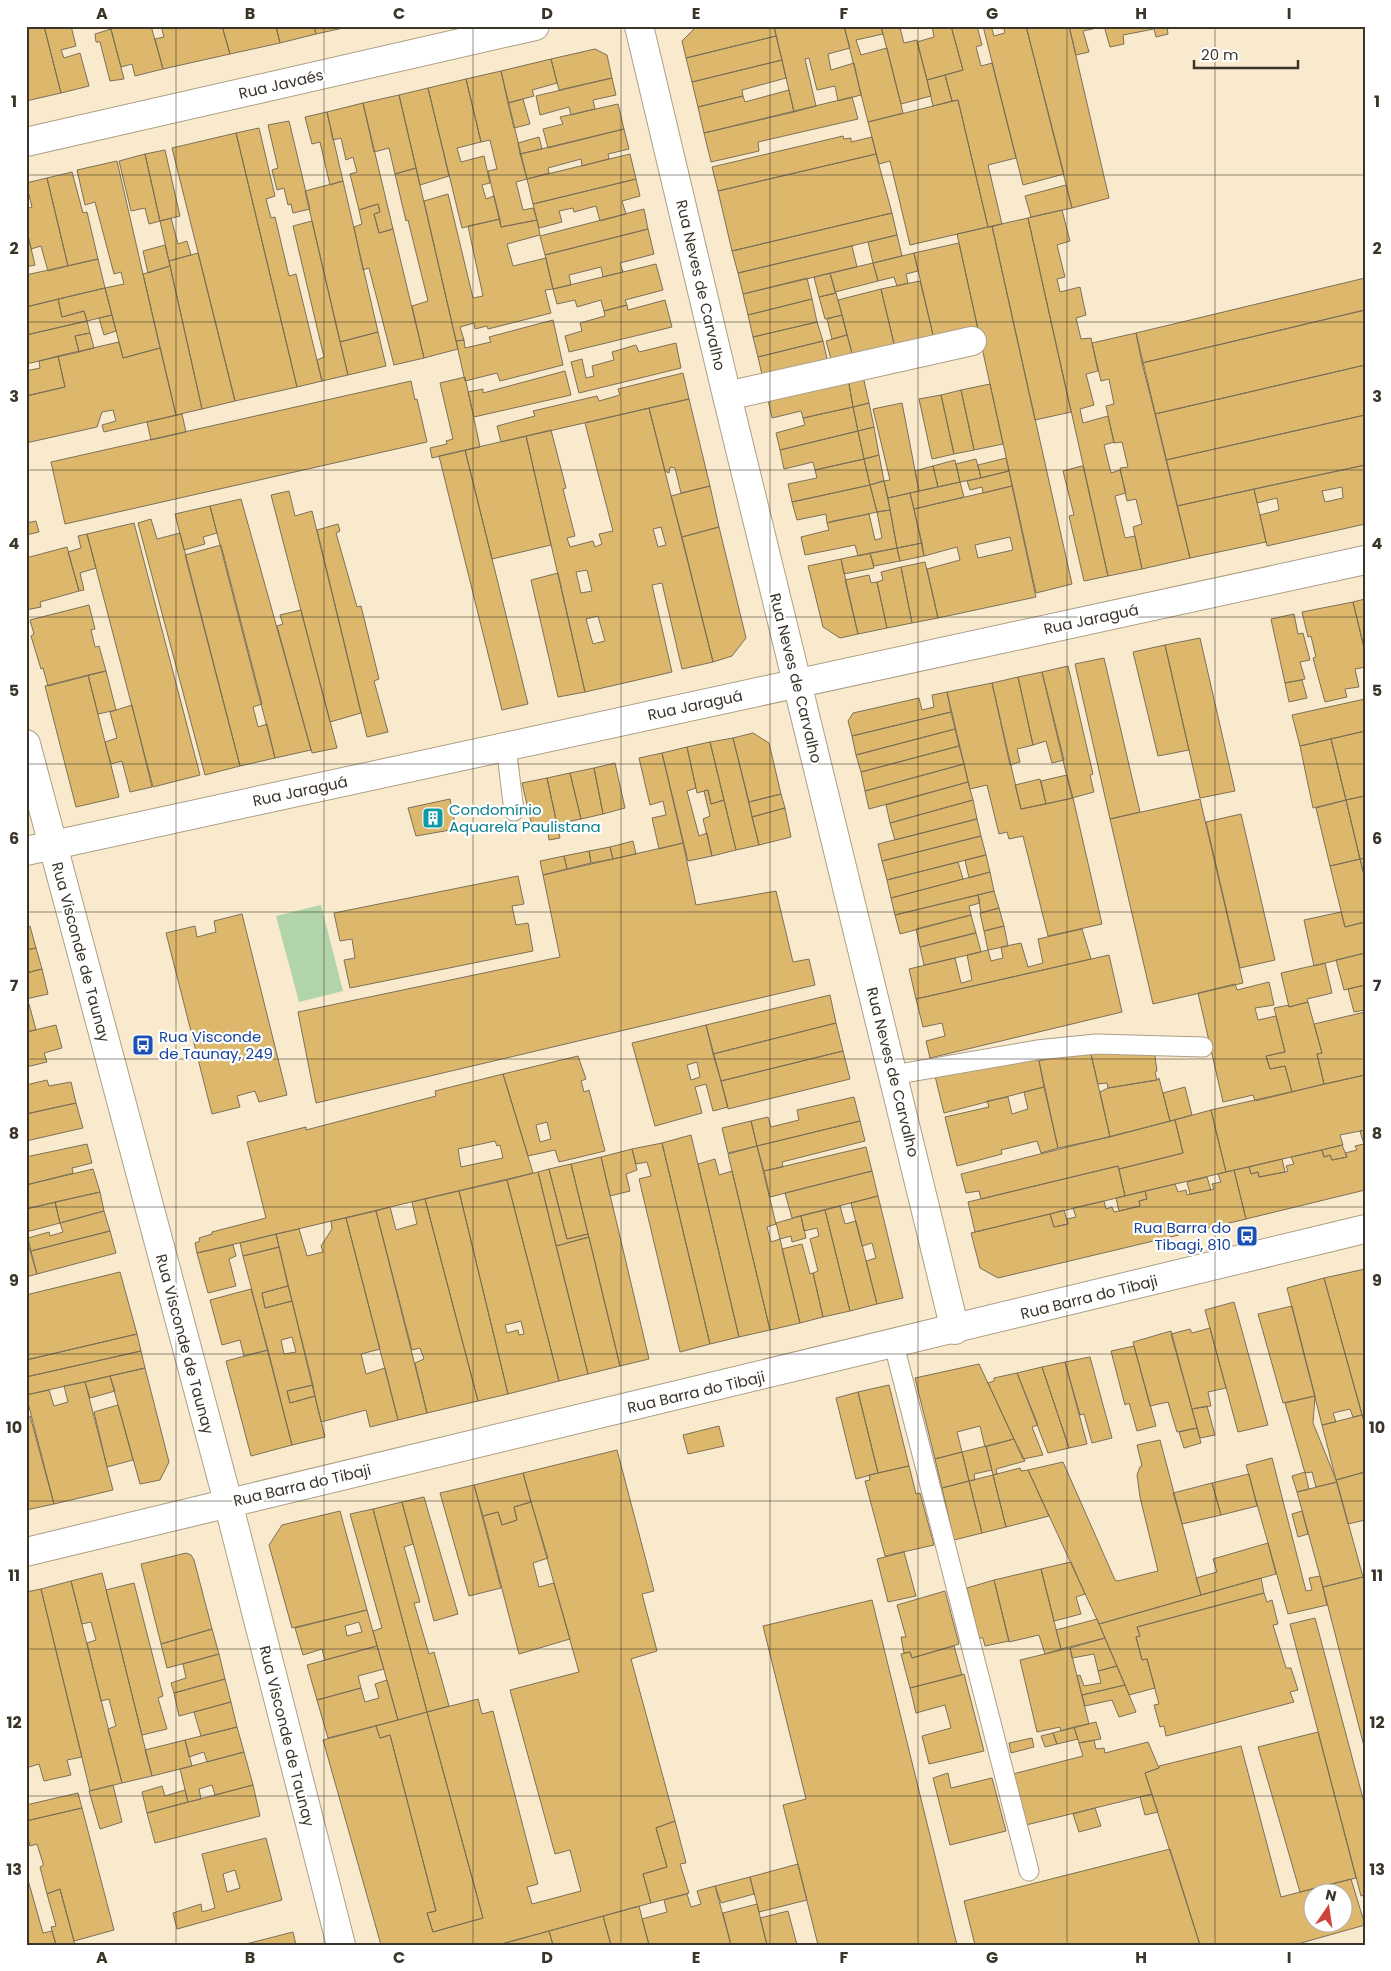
<svg xmlns="http://www.w3.org/2000/svg" width="1391" height="1971" viewBox="0 0 1391 1971" font-family="Poppins,sans-serif">
<style>
.green{fill:#b2d4ab}
.building{fill:#ddb86c;stroke:#7d7057;fill-rule:evenodd}
.lines{fill:none;stroke-linecap:round;stroke-linejoin:round}
.lane-casing{stroke:#ad9f85;stroke-width:21}
.street-casing{stroke:#ad9f85;stroke-width:30}
.secondary-casing{stroke:#ad9f85;stroke-width:30}
.lane{stroke:#fff;stroke-width:19}
.street{stroke:#fff;stroke-width:28}
.secondary{stroke:#fff;stroke-width:28}
.grid{fill:none;stroke:#3a3429;stroke-width:1;stroke-opacity:0.55}
.labels{text-anchor:middle;dominant-baseline:central;stroke-width:4.5;stroke-linejoin:round;paint-order:stroke}
.street-label{font-size:15px;fill:#3a3429;stroke:#fff}
.culture-label{font-size:15px;fill:#0d838f;stroke:#fff;text-anchor:start}
.transit-label{font-size:15px;fill:#164399;stroke:#fff;text-anchor:start}
.neatline{fill:none;stroke:#3a3429;stroke-width:2}
.grid-label{font-size:16px;text-anchor:middle;font-weight:bold;fill:#3a3429}
</style>
<rect width="100%" height="100%" fill="#f9eace"/>
<path class="green" d="M321,905L343,991L299,1002L276,916Z"/>
<path class="building" d="M26,26H44L61,93L26,101Z
M44,26H71L76,46L61,50L64,58L80,53L89,86L61,93Z
M110,26H151L163,69L135,76L132,64L121,67Z
M161,26H222L230,54L163,69L155,39L164,37Z
M222,26H276L280,43L230,54Z
M276,26H314L316,34L280,43Z
M314,26H352L316,34Z
M697,26H774L776,36L686,58L682,41Z
M774,26H844L850,48L828,54L831,70L854,63L861,95L838,101L835,86L817,90L809,58L805,59L816,106L794,112Z
M844,26H881L883,34L856,40L861,55L887,48L903,113L868,122Z
M881,26H907L900,28L904,43L917,40L931,96L901,104Z
M932,26H951L963,70L927,80L917,42L934,37Z
M951,26H977L982,45L976,47L981,66L992,63L1016,158L988,165L1002,224L991,227H988L958,100L952,101L945,75L963,70Z
M983,26H991L994,36L1005,33L1003,26H1026L1064,174L1023,185Z
M1026,26H1069L1109,198L1072,208Z
M1069,26H1096L1097,28L1083,31L1089,52L1076,55Z
M1104,26H1167L1168,34L1156,37L1154,29L1123,35L1124,44L1110,47Z
M111,29L124,79L110,81L100,42H96L95,34Z
M776,36L782,60L692,82L686,58Z
M595,49L607,55L612,78L559,90L551,59Z
M551,59L557,83L532,90L534,96L508,103L501,71Z
M782,60L786,78L742,90L743,96L698,107L692,82Z
M501,71L527,179L516,182L523,210L533,208L537,220L501,227L488,171L497,169L490,140L481,142L466,79Z
M945,75L952,101L933,106L927,80Z
M612,78L616,95L593,100L595,109L571,115L569,107L540,115L536,96Z
M466,79L481,142L457,148L461,162L484,156L490,183L482,185L486,199L494,196L500,219L462,228L428,88Z
M428,88L449,176L420,185L399,95Z
M789,90L794,112L704,133L698,107L743,96L745,102Z
M399,95L416,168L395,174L389,148L374,152L363,103Z
M852,97L858,119L758,142L759,151L711,162L704,133Z
M523,99L530,124L514,128L508,103Z
M958,100L988,227L910,245L890,161L879,164L868,122Z
M363,103L393,229L379,233L374,214L380,212L378,204L359,210L350,174L357,172L353,157L346,160L341,138L333,140L327,112Z
M618,104L624,129L548,148L543,129L563,124L560,117Z
M327,112L343,181L330,185L320,142L312,144L305,117Z
M289,121L310,209L293,213L291,204L288,205L284,188L277,190L272,170L278,168L268,125Z
M259,128L275,196L266,199L271,218L275,217L289,276L296,274L322,381L297,387L236,133Z
M624,129L629,149L608,154L609,159L582,166L581,159L548,168L549,173L527,179L520,154Z
M236,133L297,387L235,401L172,148Z
M843,136L844,139L851,138V142L872,137L876,154L718,191L712,167Z
M539,137L542,149L520,154L518,143Z
M165,150L180,216L160,221L145,154Z
M145,154L160,221L149,224L145,208L131,211L119,161Z
M630,154L636,179L533,204L527,179Z
M876,154L892,213L732,251L718,191Z
M117,161L160,348L123,358L105,288L124,284L121,272L114,274L95,202L85,205L77,170Z
M416,168L458,349L424,358L412,306L428,301L408,220L406,221L395,174Z
M72,172L83,213L87,212L98,259L68,266L47,178Z
M47,178L68,266L48,271L41,246L31,249L26,227V209L32,207L26,183Z
M636,179L640,196L622,201L626,214L600,221L596,206L574,212L573,208L559,211L562,222L539,228L533,204Z
M343,181L378,332L340,342L305,191Z
M1066,185L1072,208L1031,217L1025,196Z
M448,194L473,298L483,296L468,226L500,219L501,227L537,220L540,235L507,244L513,266L546,258L553,289L545,290L551,313L488,329L487,326L475,329L474,323L460,327L464,340L456,341L424,201Z
M378,204L380,212L374,214L379,233L393,229L424,358L394,365L369,268L363,270L354,227L362,224L359,210Z
M644,209L648,229L545,255L540,236Z
M1062,210L1070,241L1057,245L1065,277L1057,279L1060,292L1080,287L1086,315L1076,318L1081,339L1091,338L1098,371L1086,374L1094,405L1080,409L1083,423L1108,416L1114,442L1104,445L1111,473L1120,470L1126,493L1115,496L1125,538L1135,536L1142,569L1108,576L1028,218Z
M892,213L897,235L738,273L732,251Z
M171,218L178,244L187,241L191,255L169,261L160,221Z
M1028,218L1071,412L1035,420L992,226Z
M312,221L348,375L322,381L317,360L324,357L293,226Z
M992,226L1072,584L1036,593L957,234Z
M26,227L35,265L26,267Z
M648,229L654,254L620,263L623,272L603,277L601,267L569,275L571,285L553,289L545,255Z
M897,235L902,256L873,263L868,242Z
M959,243L978,329L934,339L914,253Z
M165,245L170,266L148,273L143,251Z
M852,246L857,267L743,294L738,273Z
M198,253L235,401L202,409L169,261Z
M914,253L918,271L906,274L908,283L897,286L894,277L878,281L873,263Z
M98,259L105,288L26,307V275Z
M873,263L878,281L835,292L830,273Z
M656,264L663,290L625,300L627,305L604,311L601,300L577,307L575,300L557,304L553,289Z
M170,266L202,409L176,415L143,274Z
M830,273L836,293L819,297L814,277Z
M807,278L812,299L748,315L743,294Z
M1365,278V310L1142,363L1136,333Z
M920,281L934,339L895,348L881,289Z
M105,288L112,315L87,321L84,311L62,317L58,299Z
M881,289L895,348L853,357L838,300Z
M836,293L842,315L825,319L819,297Z
M58,299L62,317L84,311L87,321L26,335V307Z
M812,299L817,322L753,337L748,315Z
M665,300L672,327L569,352L565,336L582,331L580,323L605,316L604,311L627,305L628,310Z
M1365,310V365L1155,414L1142,363Z
M112,315L116,331L104,335L99,318Z
M842,315L847,335L832,339L827,319Z
M553,320L563,365L500,381L497,373L465,381L456,341L464,340L465,348L491,342L489,337Z
M87,321L90,333L75,336L79,352L26,364V335Z
M817,322L823,341L758,357L753,337Z
M378,332L386,366L348,375L340,342Z
M90,333L94,348L79,352L75,336Z
M1136,333L1190,558L1142,569L1133,527L1142,524L1136,499L1127,501L1120,468L1128,467L1122,442L1114,443L1106,406L1114,404L1109,379L1101,381L1092,343Z
M847,335L853,357L832,363L826,341Z
M823,341L828,363L763,379L758,357Z
M119,342L123,358L160,348L176,415L104,432L102,425L116,421L113,410L102,412L97,427L26,443V396L65,387L58,356Z
M676,343L681,368L579,393L571,362L582,359L586,378L594,376L592,366L614,360L612,352L636,345L639,352Z
M58,356L65,387L26,396V384H28L26,371L40,368L39,361Z
M1365,365V415L1166,460L1155,414Z
M565,371L571,395L474,417L468,392L483,389V393Z
M683,373L689,399L501,442L497,426L535,416L533,411L597,396L599,401L620,395L618,389Z
M863,376L869,403L853,407L848,378Z
M465,377L480,447L432,458L430,448L447,444L446,441L453,439L440,383Z
M848,378L853,407L803,418L801,411L772,418L767,395Z
M411,381L415,400L417,399L427,442L65,524L51,462Z
M990,384L1003,444L974,450L961,390Z
M961,390L974,450L954,454L941,395Z
M941,395L954,454L932,459L919,399Z
M689,399L710,486L681,493L675,468L670,467L669,473L665,471L649,408Z
M869,403L874,427L858,431L853,407Z
M902,403L919,491L888,498L884,481L890,480L873,409Z
M853,407L858,431L780,450L776,433L805,425L803,418Z
M649,408L713,662L682,669L662,583L652,585L672,672L585,692L526,436L551,430L566,488L563,489L575,536L567,538L570,547L593,541L595,547L602,544L599,534L613,531L585,423ZM661,527L666,545L658,547L653,529ZM587,570L592,591L581,593L576,572ZM598,616L605,641L593,644L586,619Z
M182,414L186,432L151,440L147,422Z
M1365,415V465L1177,506L1166,460Z
M874,427L879,455L864,459L858,431Z
M858,431L864,459L815,470L813,462L784,469L780,450Z
M526,436L551,545L492,559L465,450Z
M465,450L528,704L502,710L439,456Z
M879,455L884,481L870,485L864,459Z
M1006,458L1009,471L981,478L978,465Z
M864,459L870,485L792,502L788,484L817,478L815,470Z
M976,459L981,478L960,482L956,464Z
M955,460L960,482L938,487L933,466Z
M1365,465V524L1267,546L1260,515L1279,510L1277,498L1257,503L1254,489ZM1342,487L1343,498L1325,502L1322,491Z
M933,466L938,487L919,491L915,471Z
M1082,466H1083L1108,576L1084,581L1069,516L1074,515L1063,471Z
M1009,471L1012,486L983,493L982,487L970,490L967,481Z
M882,481H884L890,510L877,512L870,485Z
M960,482L964,497L914,509L910,493Z
M870,485L877,512L827,523L826,514L797,520L792,502Z
M710,486L719,527L682,537L671,496Z
M1012,486L1036,597L938,618L927,569L960,560L957,547L924,556L914,509ZM1010,537L1013,550L978,558L975,545Z
M1254,489L1266,542L1190,558L1177,506Z
M289,491L295,516L312,511L361,713L330,722L271,495Z
M910,493L922,543L897,548L888,498Z
M241,499L311,750L275,758L210,506Z
M210,506L217,533L203,537L205,544L184,550L175,514Z
M890,510L897,548L858,556L855,545L805,555L801,537L829,530L827,523L833,521L869,514L875,540L882,538L877,512Z
M151,519L157,539L180,533L240,766L205,775L138,523Z
M36,521L39,532L26,535V523Z
M134,523L200,775L153,787L87,534Z
M338,524L340,531L336,533L357,607L361,606L379,679L374,681L388,732L367,737L317,530Z
M719,527L746,638L732,656L713,662L682,537Z
M87,534L96,568L80,573L84,590L79,591L68,552L81,548L78,536Z
M922,543L924,556L900,561L897,548Z
M221,545L262,704L253,707L258,727L267,724L275,758L240,766L185,555Z
M67,547L79,591L40,602L41,607L26,610V558Z
M897,548L900,561L874,566L870,553Z
M870,553L874,568L844,574L841,559Z
M841,559L858,634L840,638L823,627L808,566Z
M925,562L938,618L912,623L901,567Z
M901,567L912,623L887,628L877,582L883,580L881,572Z
M558,573L585,692L558,697L531,580Z
M869,575L871,583L877,582L887,628L858,634L845,580Z
M1365,599V652L1353,602Z
M1353,602L1365,652V667L1355,669L1359,687L1345,689L1347,697L1325,702L1313,658L1316,657L1311,636L1308,637L1302,612Z
M89,605L95,629L91,630L95,647L99,646L106,671L48,686L43,668L41,669L31,636L34,634L30,620Z
M301,610L337,748L312,753L277,626L283,624L280,615Z
M1294,614L1298,634L1303,633L1310,660L1300,662L1305,679L1285,683L1271,619Z
M1200,638L1235,791L1200,798L1165,645Z
M1165,645L1189,750L1158,756L1133,652Z
M1104,658L1140,812L1110,819L1075,664Z
M1068,666L1093,774L1090,775L1094,792L1072,798L1042,672Z
M106,671L116,710L98,714L88,675Z
M1042,672L1064,760L1052,763L1046,741L1033,745L1018,677Z
M88,675L119,797L76,807L45,686Z
M1018,677L1033,745L1017,749L1020,762L1010,765L992,683Z
M1302,680L1307,698L1289,702L1285,683Z
M992,683L1021,809L1073,798L1102,924L1048,936L1023,836L1009,839L1007,832L999,834L987,785L970,789L947,692Z
M947,692L951,712L852,736L848,721L853,713L919,698L922,710L934,707L932,695Z
M1365,699V731L1300,746L1292,715Z
M132,705L152,787L130,792L122,761L111,764L105,742L117,738L110,712Z
M951,712L955,729L856,755L852,736Z
M955,729L959,746L861,772L856,755Z
M1365,731V796L1346,800L1331,739Z
M753,733L769,743L781,794L749,802L733,738Z
M733,738L759,845L736,850L710,742Z
M1331,739L1346,800L1313,808L1300,746Z
M710,742L724,800L711,804L708,790L697,793L687,747Z
M959,746L964,764L865,791L861,772Z
M687,747L696,788L687,791L699,836L707,833L712,856L688,861L662,753Z
M662,753L683,843L659,849L652,818L666,815L663,801L650,805L639,758Z
M615,763L625,808L603,814L594,768Z
M964,764L968,782L869,809L865,791Z
M594,768L603,814L581,819L570,773Z
M570,773L581,819L557,824L547,778Z
M1067,775L1073,798L1046,804L1041,781Z
M547,778L560,838L549,840L547,826L533,830L522,783Z
M1040,779L1046,804L1021,809L1015,785Z
M968,782L973,800L890,823L886,805Z
M708,790L711,804L724,800L736,850L712,856L703,819L710,816L704,791Z
M781,794L785,808L752,817L749,802Z
M1365,796V858L1360,859L1346,800Z
M450,799L456,829L416,836L408,808Z
M1200,799L1243,983L1153,1004L1110,819Z
M973,800L977,819L895,840L890,823Z
M1346,800L1360,859L1330,866L1316,808Z
M785,808L791,837L759,845L752,817Z
M1241,814L1275,960L1240,968L1206,822Z
M977,819L981,836L882,861L878,844Z
M981,836L986,855L887,880L882,861Z
M633,841L636,854L613,859L610,847Z
M683,843L696,905L776,891L793,962L809,959L815,985L316,1103L298,1012L560,957L543,875Z
M610,847L613,859L591,863L589,851Z
M589,851L591,863L567,869L564,856Z
M986,855L990,872L969,878L965,860Z
M564,856L567,869L543,875L540,861Z
M1365,858V879L1360,859Z
M1360,859L1365,879V922L1345,927L1330,866Z
M958,862L963,879L891,898L887,880Z
M990,872L994,891L895,915L891,898Z
M518,876L524,904L512,906L516,925L528,923L533,951L350,988L344,960L355,958L352,939L340,941L334,913Z
M994,891L999,908L981,913L978,895Z
M978,895L980,903L969,906L971,915L900,934L895,915Z
M999,908L1004,926L984,931L980,913Z
M1341,912L1345,927L1365,922V953L1314,966L1304,920Z
M242,914L287,1095L259,1102L255,1091L237,1096L240,1107L212,1114L166,933L195,926L197,937L216,932L214,921Z
M971,915L976,933L920,947L916,929Z
M30,926L36,948L26,950V928Z
M1004,926L1008,946L988,950L984,931Z
M1082,929L1091,959L916,999L909,969L955,958L961,983H962L972,980L967,955L988,950L991,961L1003,958L1001,947L1021,943L1028,967L1043,963L1038,939Z
M974,933H976L981,952L924,965L920,947Z
M36,948L42,969L26,973V950Z
M1365,953V985L1344,990L1336,960Z
M1109,955L1122,1012L930,1058L926,1041L945,1036L942,1023L923,1027L916,999Z
M1325,963L1332,993L1307,999L1308,1002L1289,1007L1281,973Z
M42,969L48,994L26,999V973Z
M1269,982L1274,1005L1255,1008L1258,1020L1276,1016L1285,1052L1266,1056L1270,1069L1285,1066L1292,1092L1255,1101L1253,1095L1223,1102L1198,993L1235,984L1237,990Z
M1365,985V1010L1354,1012L1348,989Z
M830,995L836,1023L713,1054L706,1025Z
M1308,1002L1322,1053L1317,1054L1324,1084L1292,1092L1285,1066L1270,1069L1266,1056L1285,1052L1274,1008L1289,1005V1007Z
M26,1004H29L36,1030L26,1032Z
M1365,1012V1075L1324,1084L1317,1054L1322,1053L1314,1024Z
M836,1023L843,1051L721,1081L713,1054Z
M56,1025L62,1048L44,1053L47,1062L26,1067V1032Z
M706,1025L728,1107L713,1111L706,1084L695,1087L702,1113L655,1126L632,1043ZM697,1062L700,1077L691,1080L687,1065Z
M1154,1049L1157,1071L1155,1072L1157,1080L1108,1088L1107,1083L1098,1084L1090,1050Z
M1090,1050L1110,1137L1058,1148L1039,1061Z
M843,1051L850,1079L728,1109L721,1081Z
M578,1056L586,1079L581,1081L583,1088L584,1092L589,1090L605,1151L559,1162L555,1150L528,1156L503,1074ZM547,1122L551,1139L540,1142L536,1125Z
M1036,1059L1039,1061L1044,1087L944,1113L935,1076Z
M503,1074L533,1173L197,1253L195,1243L200,1241L199,1238L212,1234V1232L266,1218L247,1142L306,1127V1130L436,1096L435,1091ZM495,1141L497,1146L500,1145L503,1158L461,1167L458,1149Z
M1365,1075V1130L1340,1135L1343,1145L1226,1172L1211,1110Z
M1159,1078L1170,1121L1110,1137L1100,1092L1108,1088L1157,1080Z
M47,1080L49,1086L71,1082L76,1103L26,1114V1085Z
M1044,1087L1058,1148L1041,1153L1037,1141L1001,1150L1002,1154L957,1166L945,1117L989,1107L987,1101L1008,1097L1012,1114L1028,1109L1024,1092Z
M1185,1087L1192,1115L1170,1121L1163,1093Z
M854,1097L860,1121L757,1146L751,1121L768,1117L771,1127L799,1120L797,1110Z
M76,1103L83,1128L26,1141V1114Z
M1211,1110L1226,1172L1125,1196L1119,1169L1183,1153L1175,1120Z
M1175,1120L1183,1153L1119,1169L1118,1166L981,1199L979,1191L966,1193L961,1174Z
M751,1121L757,1146L728,1153L722,1128Z
M860,1121L865,1141L782,1162L783,1167L764,1171L757,1146Z
M1365,1130V1190L1246,1219L1234,1170L1249,1167L1251,1174L1258,1172L1259,1177L1285,1172L1288,1171L1286,1166L1294,1164L1291,1157L1322,1150L1324,1157L1330,1155L1332,1160L1347,1157L1345,1153L1357,1150L1355,1146L1364,1144L1360,1131Z
M691,1135L739,1337L710,1344L662,1143Z
M662,1143L710,1344L680,1352L639,1179L651,1176L647,1162L636,1164L632,1149Z
M87,1144L92,1163L72,1168L73,1173L26,1185V1157Z
M1342,1145L1347,1157L1332,1160L1330,1155L1324,1157L1322,1150Z
M757,1146L776,1224L767,1227L771,1242L780,1239L800,1323L770,1330L728,1154Z
M866,1147L872,1171L770,1197L764,1171Z
M632,1149L637,1170L626,1174L630,1191L610,1196L601,1157Z
M601,1157L649,1359L620,1366L571,1164Z
M715,1159L719,1175L732,1171L770,1330L739,1337L698,1164Z
M1282,1159L1285,1172L1259,1177L1258,1172L1251,1174L1249,1167Z
M571,1164L588,1234L567,1239L549,1169Z
M1118,1166L1125,1196L975,1232L968,1202Z
M93,1169L100,1192L26,1209V1185Z
M549,1169L567,1239L588,1234L589,1237L556,1246L538,1172Z
M1234,1170L1246,1219L998,1278L980,1268L971,1233L1050,1214L1054,1227L1068,1224L1067,1219L1076,1217L1073,1208L1104,1201L1106,1209L1112,1207L1114,1212L1119,1211L1140,1206L1139,1201L1147,1199L1145,1191L1175,1184L1178,1192L1186,1190L1187,1195L1214,1189L1212,1184L1221,1182L1218,1174Z
M872,1171L878,1196L792,1218L785,1193Z
M538,1172L588,1374L559,1381L507,1180Z
M1207,1177L1211,1190L1190,1194L1187,1182Z
M507,1180L559,1381L508,1394L459,1191ZM521,1321L524,1334L519,1335L518,1330L507,1333L505,1325Z
M459,1191L508,1394L478,1401L425,1199Z
M1145,1191L1147,1199L1139,1201L1140,1206L1119,1211L1116,1198Z
M100,1192L104,1211L60,1223L55,1202Z
M878,1196L903,1298L877,1304L866,1261L876,1258L872,1243L862,1246L851,1203Z
M425,1199L478,1401L427,1413L415,1363L424,1359L420,1348L412,1350L376,1211L390,1207L396,1230L417,1224L412,1202Z
M55,1202L60,1223L26,1232V1209Z
M840,1206L845,1224L856,1221L877,1304L850,1311L825,1210Z
M825,1210L850,1311L823,1317L813,1273L818,1271L810,1239L819,1236L817,1228L804,1231L801,1216Z
M1064,1210L1068,1224L1054,1227L1050,1214Z
M104,1211L110,1231L31,1251L28,1238L49,1232L50,1236L63,1232L60,1223Z
M376,1211L427,1413L398,1420L346,1218Z
M801,1216L806,1238L792,1242L791,1236L780,1239L776,1223Z
M346,1218L380,1349L361,1354L366,1374L385,1368L398,1420L370,1427L366,1410L321,1422L276,1234L299,1229L307,1256L323,1252L321,1246L332,1229L331,1221Z
M110,1231L116,1253L37,1274L31,1251Z
M276,1234L279,1247L243,1256L240,1243Z
M26,1237L37,1274L26,1277Z
M589,1237L620,1366L588,1374L556,1246Z
M802,1244L810,1274L813,1273L823,1317L800,1323L782,1249Z
M233,1245L236,1256L229,1259L236,1286L208,1293L197,1253Z
M279,1247L288,1286L262,1293L265,1308L292,1301L313,1385L287,1391L290,1403L315,1396L325,1437L292,1445L243,1256ZM292,1337L296,1352L284,1354L281,1340Z
M1365,1269V1425L1324,1278Z
M120,1272L137,1334L26,1360V1295Z
M1324,1278L1362,1415L1353,1417L1350,1409L1333,1413L1336,1422L1322,1425L1287,1288Z
M288,1286L292,1301L265,1308L262,1293Z
M251,1289L268,1350L244,1356L240,1340L222,1345L210,1300Z
M1234,1302L1268,1425L1238,1432L1205,1310Z
M1292,1306L1315,1396L1283,1403L1258,1314Z
M1210,1328L1226,1388L1208,1392L1211,1406L1192,1409L1171,1334L1190,1329L1192,1333Z
M1171,1331L1197,1428L1177,1432L1168,1402L1150,1406L1133,1342Z
M137,1334L141,1351L26,1377V1360Z
M1134,1346L1156,1426L1137,1431L1129,1403L1125,1405L1111,1351Z
M268,1350L292,1445L251,1456L226,1361Z
M141,1351L145,1368L26,1395V1377Z
M1090,1357L1112,1438L1092,1443L1084,1414L1080,1415L1065,1362Z
M1065,1362L1087,1444L1069,1448L1042,1367Z
M979,1364L1014,1439L985,1447L980,1426L957,1432L962,1452L935,1459L915,1378Z
M1042,1367L1069,1448L1048,1453L1017,1373Z
M145,1368L169,1462L160,1480L140,1484L110,1376Z
M1017,1373L1038,1425L1032,1427L1043,1455L1023,1459L988,1383L994,1381V1378Z
M110,1376L115,1391L90,1398L85,1382Z
M85,1382L113,1490L54,1504L26,1395L49,1390L54,1406L68,1402L64,1386Z
M313,1385L315,1396L290,1403L287,1391Z
M889,1385L909,1466L878,1473L858,1392Z
M858,1392L878,1473L856,1479L836,1398Z
M1315,1396L1313,1423L1337,1482L1316,1487L1312,1472L1305,1473L1285,1403Z
M118,1405L133,1460L107,1467L94,1412Z
M1207,1406L1215,1435L1200,1438L1192,1409Z
M1362,1415L1365,1425V1472L1336,1480L1322,1425Z
M30,1416L54,1504L26,1510V1417Z
M719,1426L724,1446L688,1454L683,1435Z
M1197,1428L1201,1443L1184,1448L1179,1432Z
M1014,1439L1025,1461L996,1469L997,1474L993,1475L986,1446Z
M1160,1440L1201,1595L1099,1624L1028,1470L1063,1462L1115,1580L1118,1581L1158,1571L1140,1497L1137,1475L1140,1467L1142,1466L1137,1445Z
M986,1446L992,1470L974,1474L975,1480L969,1481L962,1452Z
M617,1450L654,1591L642,1594L657,1651L631,1659L675,1821L656,1828L667,1867L643,1874L651,1903L498,1945H381L323,1740L376,1726L380,1738L390,1735L436,1911L427,1913L433,1932L483,1918L427,1712L478,1699L482,1714L493,1711L538,1884L527,1887L532,1904L581,1891L570,1850L555,1854L510,1690L579,1672L523,1473Z
M962,1452L969,1481L942,1488L935,1459Z
M1272,1458L1306,1591L1312,1590L1309,1578L1320,1576L1327,1605L1288,1614L1246,1465Z
M909,1466L916,1494L920,1493L934,1545L885,1556L865,1481L870,1480L869,1475Z
M1020,1468L1021,1471L1028,1470L1049,1516L1006,1527L993,1475Z
M1305,1472L1309,1489L1297,1492L1292,1476Z
M1365,1472V1520L1348,1524L1336,1480Z
M523,1473L531,1502L514,1507L517,1520L502,1525L498,1512L483,1516L474,1485Z
M1249,1474L1257,1506L1221,1515L1212,1483Z
M993,1475L1006,1527L982,1533L969,1481Z
M969,1481L982,1533L954,1540L942,1488Z
M1337,1482L1363,1577L1323,1587L1297,1492Z
M1212,1483L1221,1515L1182,1524L1173,1493Z
M474,1485L501,1588L469,1596L440,1493Z
M424,1497L458,1614L434,1621L402,1502Z
M402,1502L413,1544L404,1547L420,1602L414,1603L429,1654L434,1652L449,1706L427,1712L373,1509Z
M531,1502L548,1558L533,1563L539,1587L554,1583L570,1639L519,1654L483,1516L498,1512L502,1525L517,1520L514,1507Z
M373,1509L427,1712L398,1720L373,1631L382,1628L350,1514Z
M340,1511L367,1610L292,1628L269,1545L282,1525Z
M1302,1511L1308,1534L1298,1537L1292,1514Z
M1268,1543L1276,1574L1201,1595L1196,1578L1217,1572L1213,1559Z
M904,1552L916,1596L888,1602L877,1559Z
M186,1553L191,1555L194,1560L212,1629L161,1644L141,1564Z
M1071,1562L1085,1594L1076,1597L1081,1614L1054,1621L1041,1569Z
M1041,1569L1061,1649L1045,1654L1039,1635L1009,1642L994,1580Z
M102,1573L152,1776L122,1783L108,1729L116,1726L109,1699L101,1701L87,1643L96,1640L91,1622L82,1624L71,1581Z
M1363,1577L1365,1585V1750L1323,1587Z
M1261,1578L1264,1593L1137,1627L1140,1636L1136,1637L1142,1660L1147,1659L1155,1688L1129,1695L1099,1624Z
M994,1580L1009,1641L985,1646L983,1638H979L967,1588Z
M71,1581L122,1783L90,1791L41,1589Z
M134,1583L163,1696L158,1698L167,1729L142,1735L106,1590Z
M41,1589L82,1757L67,1760L71,1775L44,1781L39,1764L26,1768V1592Z
M945,1591L959,1644L912,1658L910,1652L904,1653L901,1637H906L897,1605Z
M1264,1593L1267,1602L1272,1600L1278,1624L1273,1625L1286,1668H1291L1298,1690L1290,1692L1294,1702L1166,1736L1164,1726L1160,1727L1154,1705L1159,1704L1147,1659L1142,1660L1136,1637L1140,1636L1137,1627Z
M872,1600L957,1945H818L783,1805L806,1799L763,1626Z
M367,1610L377,1646L325,1660L322,1649L303,1655L295,1628ZM359,1622L362,1632L347,1636L345,1626Z
M1315,1618L1365,1806V1895L1361,1896L1290,1624Z
M1097,1619L1105,1638L1061,1649L1056,1630Z
M212,1629L219,1654L167,1668L161,1644Z
M1105,1638L1117,1666L1098,1671L1094,1654L1072,1658L1070,1648Z
M377,1646L384,1669L358,1676L361,1688L317,1700L307,1665Z
M954,1646L962,1675L910,1688L901,1654L910,1652L912,1658Z
M1070,1648L1089,1724L1061,1731L1060,1727L1037,1732L1020,1660Z
M219,1654L225,1679L174,1693L171,1683L186,1678L183,1664Z
M1117,1666L1125,1685L1082,1695L1077,1676L1080,1675L1084,1686L1101,1683L1098,1671Z
M964,1674L984,1751L929,1764L922,1736L951,1728L945,1705L916,1713L910,1688Z
M225,1679L231,1702L179,1716L174,1693Z
M387,1680L398,1720L328,1738L317,1700L361,1688L365,1702L379,1698L375,1684Z
M1125,1685L1136,1712L1119,1717L1112,1700L1085,1706L1082,1695Z
M231,1702L237,1727L201,1736L194,1712Z
M427,1712L483,1918L433,1932L427,1913L436,1911L390,1735L380,1738L376,1726Z
M1096,1722L1101,1739L1079,1743L1074,1727Z
M237,1727L244,1752L207,1762L204,1752L189,1757L185,1740Z
M1074,1727L1078,1739L1057,1744L1053,1733Z
M1318,1732L1356,1878L1300,1892L1258,1747Z
M1053,1733L1057,1744L1045,1747L1041,1736Z
M1032,1738L1034,1747L1011,1753L1009,1743Z
M185,1740L192,1766L152,1776L145,1750Z
M1094,1740L1096,1749L1104,1748L1105,1753L1148,1742L1159,1768L1145,1773L1152,1794L1026,1825L1013,1774L1083,1756L1079,1743Z
M1241,1746L1281,1897L1351,1879L1365,1925L1294,1945H1200L1145,1773L1159,1768V1766ZM1314,1894H1344V1924H1314Z
M244,1752L253,1785L215,1795L212,1785L199,1789L201,1799L188,1802L180,1769Z
M948,1773L951,1788L992,1778L1006,1831L950,1845L933,1778Z
M113,1785L122,1822L100,1829L89,1791Z
M253,1785L260,1816L155,1843L147,1813Z
M162,1786L165,1796L185,1790L188,1802L147,1813L142,1792Z
M78,1793L82,1808L26,1821V1805Z
M1152,1794L1158,1812L1145,1815L1140,1797Z
M82,1808L114,1930L74,1941L60,1889L47,1894L40,1867L43,1866V1863L37,1844L30,1846L26,1831V1821Z
M1095,1808L1101,1826L1079,1832L1073,1814Z
M675,1821L686,1863L680,1864L689,1893L651,1903L643,1874L667,1867L656,1828Z
M266,1838L282,1900L177,1929L173,1913L201,1904L202,1912L215,1908L202,1854ZM235,1870L240,1888L227,1892L223,1874Z
M1170,1849L1200,1945H975L964,1901Z
M798,1864L807,1900L759,1912L750,1877Z
M26,1873L43,1933L52,1931L56,1945H26Z
M750,1877L754,1894L721,1903L715,1886Z
M715,1886L731,1945H649L642,1919L667,1912L664,1900L687,1894L691,1907L701,1904L697,1891Z
M60,1889L61,1893L75,1945H56L51,1927L56,1926L47,1894Z
M757,1904L767,1945H731L723,1913Z
M639,1906L649,1945H611L603,1916Z
M788,1911L797,1945H767L760,1918Z
M603,1916L611,1945H553L549,1931Z
M549,1931L553,1945H498Z
M293,1932L296,1945H242Z"/>
<g class="lines">
<g class="lane-casing">
<path id="lane" d="M506,746L514,811
M893,1075L1037,1050L1096,1044L1203,1047
M894,1345L1029,1871"/>
</g>
<g class="street-casing">
<path id="street" d="M639,26L727,396L955,1330
M26,142L535,26
M727,396L972,341
M26,744L228,1502L341,1945
M26,851L1365,560"/>
</g>
<g class="secondary-casing">
<path id="secondary" d="M26,1552C472,1442 919,1340 1365,1229"/>
</g>
<use href="#lane" class="lane"/>
<use href="#street" class="street"/>
<use href="#secondary" class="secondary"/>
</g>
<path class="grid" d="M176,26V1945M324,26V1945M473,26V1945M621,26V1945M770,26V1945M918,26V1945M1067,26V1945M1215,26V1945M26,175H1365M26,322H1365M26,470H1365M26,617H1365M26,764H1365M26,912H1365M26,1059H1365M26,1207H1365M26,1354H1365M26,1501H1365M26,1649H1365M26,1796H1365"/>
<defs>
<g id="building-square" transform="scale(1.125)"><rect x="-9" y="-9" width="18" height="18" rx="4" fill="#0f9aa8" stroke="#fff"/><path d="M-4-6H4V6H1V3H-1V6H-4ZM-2.5-4.3h1.7v1.8h-1.7ZM.8-4.3h1.7v1.8H.8ZM-2.5-1h1.7V.8h-1.7ZM.8-1h1.7V.8H.8Z" fill="#fff"/></g>
<g id="bus-square" transform="scale(1.125)"><rect x="-9" y="-9" width="18" height="18" rx="4" fill="#1a4fb4" stroke="#fff"/><path d="M-5-6H5V4H4V6H2V4H-2V6H-4V4H-5ZM-3.5-4V0h7V-4ZM-3.5 1.2v1.5H-2V1.2ZM2 1.2v1.5H3.5V1.2Z" fill="#fff"/></g>
</defs>
<g fill-rule="evenodd">
<use href="#building-square" x="433" y="818"/>
<use href="#bus-square" x="143" y="1045"/>
<use href="#bus-square" x="1247" y="1236"/>
</g>
<g class="labels">
<g class="street-label">
<text transform="translate(281 84) rotate(-13)">Rua Javaés</text>
<text transform="translate(701 285) rotate(77)">Rua Neves de Carvalho</text>
<text transform="translate(1091 619) rotate(-12)">Rua Jaraguá</text>
<text transform="translate(796 678) rotate(76)">Rua Neves de Carvalho</text>
<text transform="translate(695 705) rotate(-12)">Rua Jaraguá</text>
<text transform="translate(300 791) rotate(-12)">Rua Jaraguá</text>
<text transform="translate(81 952) rotate(75)">Rua Visconde de Taunay</text>
<text transform="translate(893 1072) rotate(76)">Rua Neves de Carvalho</text>
<text transform="translate(1089 1297) rotate(-14)">Rua Barra do Tibaji</text>
<text transform="translate(185 1344) rotate(75)">Rua Visconde de Taunay</text>
<text transform="translate(696 1392) rotate(-13)">Rua Barra do Tibaji</text>
<text transform="translate(302 1485) rotate(-13)">Rua Barra do Tibaji</text>
<text transform="translate(287 1736) rotate(76)">Rua Visconde de Taunay</text>
</g>
<g class="culture-label">
<text x="449" y="809">Condomínio<tspan x="449" dy="17">Aquarela Paulistana</tspan></text>
</g>
<g class="transit-label">
<text x="159" y="1036">Rua Visconde<tspan x="159" dy="17">de Taunay, 249</tspan></text>
<text x="1231" y="1227" text-anchor="end">Rua Barra do<tspan x="1231" dy="17">Tibagi, 810</tspan></text>
</g>
</g>
<rect width="1391" height="1971" fill="none" stroke="#ffffff" stroke-width="55"/>
<g transform="translate(1328 1908) rotate(13)"><circle r="24" fill="#ffffff" stroke="#b0aea9"/>
<path d="M0-4L9 19L0 12L-9 19Z" fill="#d14339"/>
<text y="-8" font-size="14" font-weight="bold" text-anchor="middle" fill="#3a3429">N</text>
</g>
<path d="M1194 60v8h104v-8" fill="none" stroke="#3a3429" stroke-width="2.5"/>
<text x="1201" y="60" font-size="15" fill="#3a3429" stroke="#ffffff" stroke-width="4" paint-order="stroke">20 m</text>
<rect x="28" y="28" width="1336" height="1916" class="neatline"/>
<g class="grid-label">
<text x="102" y="19">A</text>
<text x="250" y="19">B</text>
<text x="399" y="19">C</text>
<text x="547" y="19">D</text>
<text x="696" y="19">E</text>
<text x="844" y="19">F</text>
<text x="992" y="19">G</text>
<text x="1141" y="19">H</text>
<text x="1289" y="19">I</text>
<text x="14" y="107">1</text>
<text x="1377" y="107">1</text>
<text x="14" y="254">2</text>
<text x="1377" y="254">2</text>
<text x="14" y="402">3</text>
<text x="1377" y="402">3</text>
<text x="14" y="549">4</text>
<text x="1377" y="549">4</text>
<text x="14" y="696">5</text>
<text x="1377" y="696">5</text>
<text x="14" y="844">6</text>
<text x="1377" y="844">6</text>
<text x="14" y="991">7</text>
<text x="1377" y="991">7</text>
<text x="14" y="1139">8</text>
<text x="1377" y="1139">8</text>
<text x="14" y="1286">9</text>
<text x="1377" y="1286">9</text>
<text x="14" y="1433">10</text>
<text x="1377" y="1433">10</text>
<text x="14" y="1581">11</text>
<text x="1377" y="1581">11</text>
<text x="14" y="1728">12</text>
<text x="1377" y="1728">12</text>
<text x="14" y="1875">13</text>
<text x="1377" y="1875">13</text>
<text x="102" y="1963">A</text>
<text x="250" y="1963">B</text>
<text x="399" y="1963">C</text>
<text x="547" y="1963">D</text>
<text x="696" y="1963">E</text>
<text x="844" y="1963">F</text>
<text x="992" y="1963">G</text>
<text x="1141" y="1963">H</text>
<text x="1289" y="1963">I</text>
</g>
</svg>
